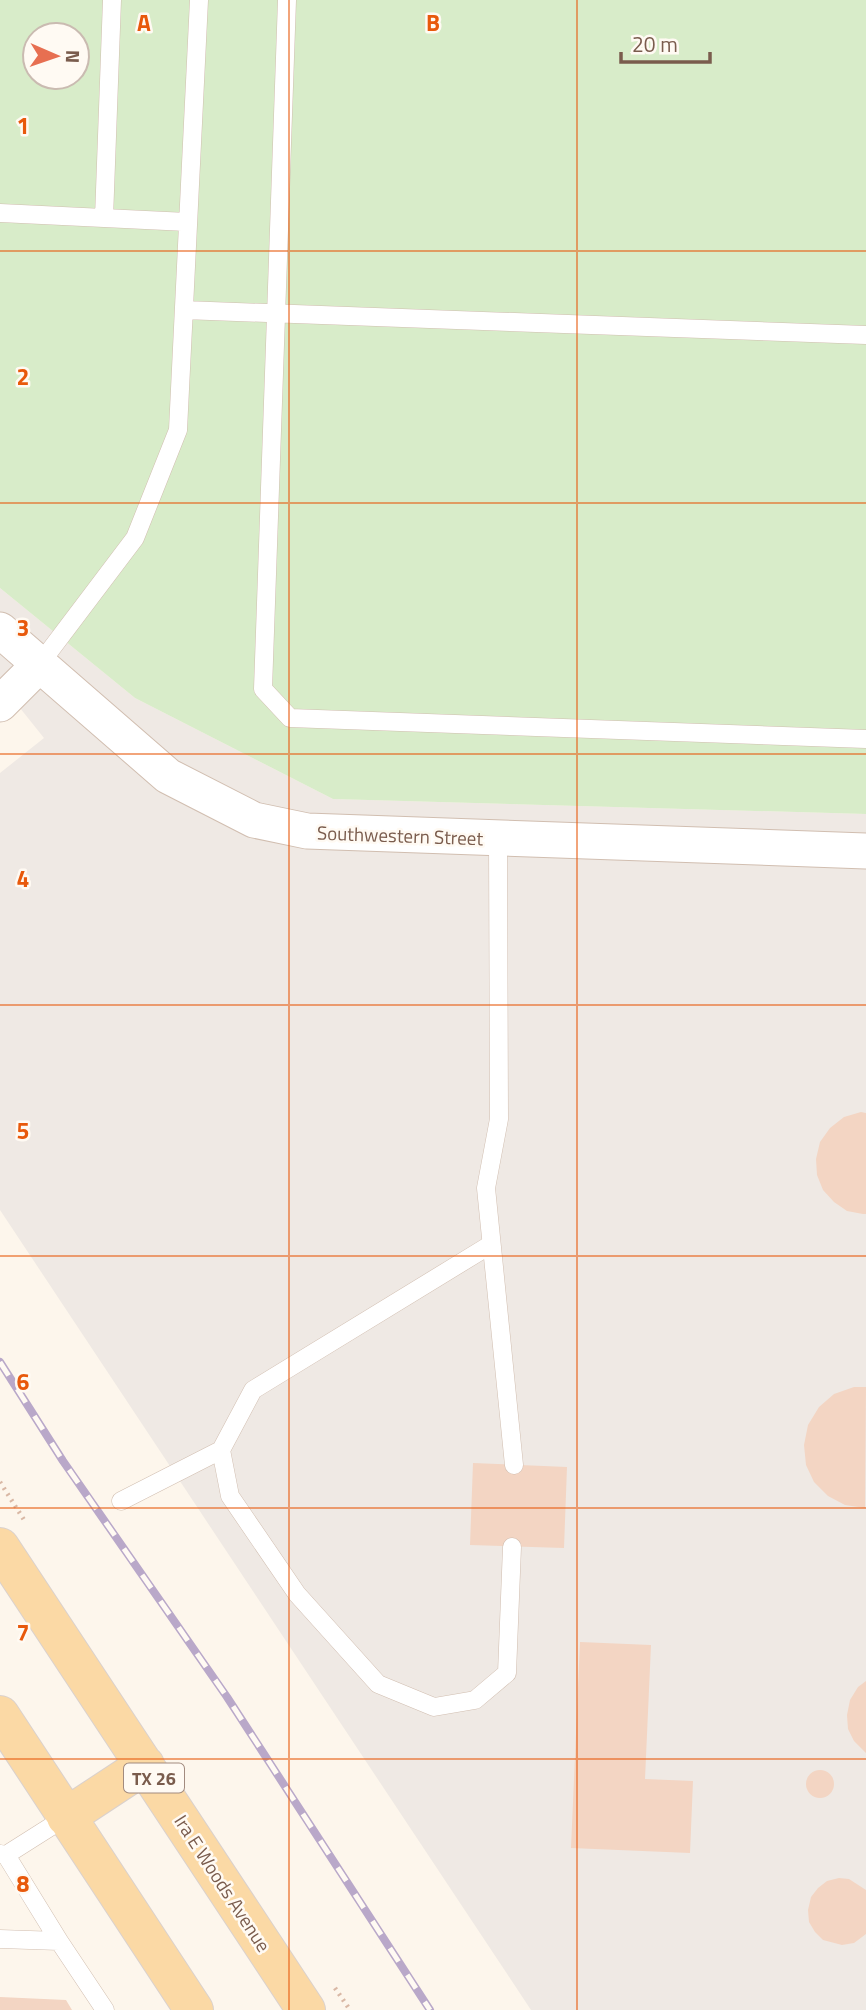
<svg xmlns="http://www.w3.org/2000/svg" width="866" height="2010" viewBox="0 0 866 2010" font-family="'Titillium Web',sans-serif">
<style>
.industrial{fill:#efe9e4}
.green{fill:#d8ecc9;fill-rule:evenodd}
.building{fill:#f3d5c3}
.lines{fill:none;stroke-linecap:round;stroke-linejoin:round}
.lane-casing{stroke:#d1beb0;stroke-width:19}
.street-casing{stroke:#d1beb0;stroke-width:37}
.primary-casing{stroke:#dad1cd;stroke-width:40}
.path{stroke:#d9b8a5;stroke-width:4.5;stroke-dasharray:2 5;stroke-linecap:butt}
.lane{stroke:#fff;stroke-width:18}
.street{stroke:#fff;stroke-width:35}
.primary{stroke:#fbd9a5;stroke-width:38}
.rail-casing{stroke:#b9a8c9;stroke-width:8}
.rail{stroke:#fffaf3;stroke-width:5;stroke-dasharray:16;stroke-linecap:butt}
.grid{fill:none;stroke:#e8590c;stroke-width:2;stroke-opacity:0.55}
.labels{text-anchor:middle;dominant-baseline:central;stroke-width:5;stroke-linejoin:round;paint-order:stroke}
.shield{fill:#fffaf3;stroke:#a28b7f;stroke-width:2}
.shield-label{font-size:18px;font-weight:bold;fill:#7a5c4d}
.street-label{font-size:19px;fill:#7a5c4d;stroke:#fffaf3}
.grid-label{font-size:23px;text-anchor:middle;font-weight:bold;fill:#e8590c;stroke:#fffaf3;stroke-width:5;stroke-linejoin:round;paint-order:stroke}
</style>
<rect width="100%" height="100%" fill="#fdf6ec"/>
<path class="industrial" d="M0,588L135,698L333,799L866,814V2010H531L0,1210V773L44,738L0,683Z"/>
<path class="green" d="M0,0H866V814L333,799L135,698L0,588ZM35,35H77V77H35Z"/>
<path class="building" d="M861,1112L866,1113V1214H863L847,1211L834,1202L823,1190L817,1175L816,1159L820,1142L830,1128L844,1117Z
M854,1387H866L865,1508L845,1505L828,1496L814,1482L806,1465L804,1445L808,1425L819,1407L834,1394Z
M473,1463L567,1467L564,1548L470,1545Z
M580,1642L651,1645L645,1779L693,1781L690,1853L571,1848Z
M866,1681V1753L854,1741L848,1729L847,1715L850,1700L858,1687Z
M806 1784a14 14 0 1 1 28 0a14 14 0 1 1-28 0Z
M839,1878L849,1879L866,1890V1934L854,1943L842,1945L823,1940L815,1932L809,1922L808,1910L811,1897L818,1888L827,1881Z
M0,1997L66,2000L72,2010H0Z"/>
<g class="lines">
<g class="lane-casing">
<path id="lane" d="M287,0L263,689L290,718L866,739
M0,213L187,222
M104,218L112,0
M184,310L866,335
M39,665L135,538L178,430L199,0
M498,838L499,1119L486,1188L514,1465
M490,1245L253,1390L221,1450L230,1496L297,1594L378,1684L434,1707L475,1700L507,1673L512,1547
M121,1501L221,1450
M0,1854L6,1855L66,1817
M0,1939L59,1941L6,1855
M59,1941L105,2010"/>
</g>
<g class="street-casing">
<path id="street" d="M0,630L168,776L254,820L307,831L866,851
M0,704L39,665"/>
</g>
<g class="primary-casing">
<path id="primary" d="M0,1547L306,2010
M0,1715L194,2010
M66,1817L145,1765"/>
</g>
<path class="path" d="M0,1482L26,1523
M335,1988L350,2010"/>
<use href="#lane" class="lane"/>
<use href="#street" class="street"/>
<use href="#primary" class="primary"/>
<g class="rail-casing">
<path id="rail" d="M0,1362L63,1461L227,1697L430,2010"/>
</g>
<use href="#rail" class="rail"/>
</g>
<path class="grid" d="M289,0V2010M577,0V2010M0,251H866M0,503H866M0,754H866M0,1005H866M0,1256H866M0,1508H866M0,1759H866"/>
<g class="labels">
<rect class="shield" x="124" y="1763.5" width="60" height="29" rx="5"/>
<g class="shield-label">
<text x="154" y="1778">TX 26</text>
</g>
<g class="street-label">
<text transform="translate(400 835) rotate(2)">Southwestern Street</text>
<text transform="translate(223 1883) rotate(57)">Ira E Woods Avenue</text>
</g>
</g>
<g class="grid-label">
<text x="144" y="31">A</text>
<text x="433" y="31">B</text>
<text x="23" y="134">1</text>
<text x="23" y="385">2</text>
<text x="23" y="636">3</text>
<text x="23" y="887">4</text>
<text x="23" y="1139">5</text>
<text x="23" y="1390">6</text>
<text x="23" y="1641">7</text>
<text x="23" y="1892">8</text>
</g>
<g transform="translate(56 56) rotate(92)"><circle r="33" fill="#fffaf3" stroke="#cabbb1" stroke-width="2"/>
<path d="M0-5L12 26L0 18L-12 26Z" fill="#e76f51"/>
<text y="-10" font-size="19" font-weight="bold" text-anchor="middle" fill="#7a5c4d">N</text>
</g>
<path d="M621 52v10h89v-10" fill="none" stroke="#7a5c4d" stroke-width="3.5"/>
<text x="632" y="52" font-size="21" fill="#7a5c4d" stroke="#fffaf3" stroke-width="5" paint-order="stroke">20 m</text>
</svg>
